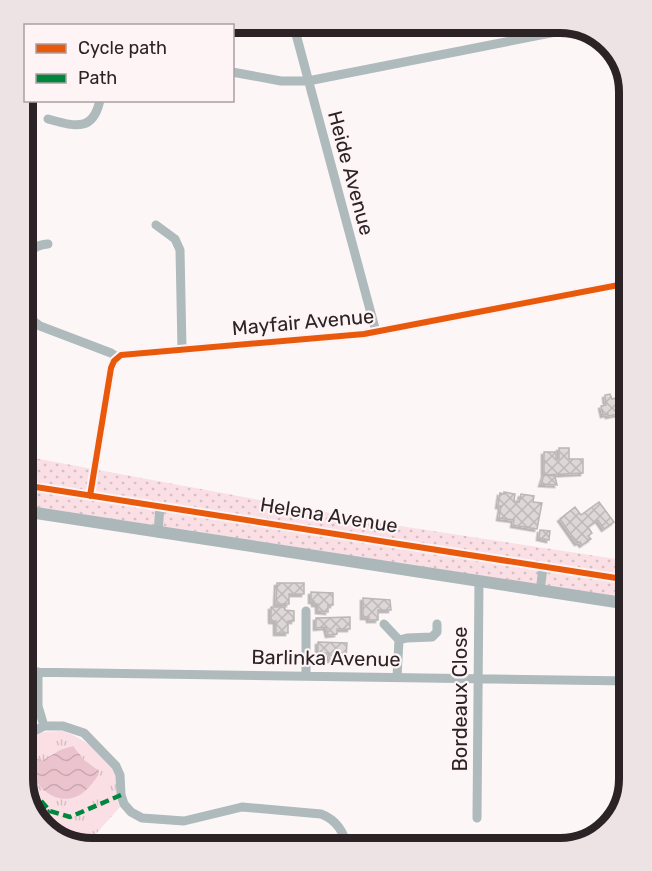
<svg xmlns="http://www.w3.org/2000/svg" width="652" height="871" viewBox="0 0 652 871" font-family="Rubik,sans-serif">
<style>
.grass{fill:url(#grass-dots)}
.park{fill:url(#park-tufts)}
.water{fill:url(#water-waves)}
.building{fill:url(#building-cross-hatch);stroke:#bcb6b7;stroke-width:1.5;filter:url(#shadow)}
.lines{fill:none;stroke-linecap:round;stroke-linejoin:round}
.street{stroke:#aebabb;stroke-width:9}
.secondary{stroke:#abb7b9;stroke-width:12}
.quiet{stroke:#00873e;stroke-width:4.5;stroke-dasharray:9 4.5;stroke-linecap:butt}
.cycleway-casing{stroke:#fef4f6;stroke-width:10}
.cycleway{stroke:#e8590c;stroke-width:6}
.labels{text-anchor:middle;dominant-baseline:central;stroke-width:4.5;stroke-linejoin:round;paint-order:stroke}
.street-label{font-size:20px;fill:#2b2325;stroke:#fef4f6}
.rim{fill:none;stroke:#2b2325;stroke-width:8}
</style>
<defs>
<pattern id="grass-dots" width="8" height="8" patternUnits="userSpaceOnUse" patternTransform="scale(1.5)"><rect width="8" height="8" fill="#fadfe5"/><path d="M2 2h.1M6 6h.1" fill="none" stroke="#d6bfc4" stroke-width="1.8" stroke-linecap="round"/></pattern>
<pattern id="park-tufts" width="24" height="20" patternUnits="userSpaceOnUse" patternTransform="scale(1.5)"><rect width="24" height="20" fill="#fadfe5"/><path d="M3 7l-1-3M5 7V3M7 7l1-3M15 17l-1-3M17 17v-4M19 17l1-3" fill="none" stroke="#d6bfc4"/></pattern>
<pattern id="water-waves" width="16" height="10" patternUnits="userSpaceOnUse" patternTransform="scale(1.5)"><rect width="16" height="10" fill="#eac3cd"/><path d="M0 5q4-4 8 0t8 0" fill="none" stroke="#c9a7b0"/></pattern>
<pattern id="building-cross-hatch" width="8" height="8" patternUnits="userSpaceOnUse" patternTransform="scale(1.5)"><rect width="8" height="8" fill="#ded7d8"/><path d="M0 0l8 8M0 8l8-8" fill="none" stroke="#bfb8b9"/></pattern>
<filter id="shadow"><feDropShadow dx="-2.5" dy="2.5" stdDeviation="0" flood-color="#0004"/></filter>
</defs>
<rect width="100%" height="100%" fill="#fcf6f7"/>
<path class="grass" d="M23,456L400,526L629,561V599L23,505Z"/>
<path class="park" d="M63,731C79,736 112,757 116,775C117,781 115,788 116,794C116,798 119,803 120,807L84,847C25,830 22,797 23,742L43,732Z
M614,821L595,839L557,848Z"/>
<path class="water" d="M73,746L84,760L99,771C98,778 93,782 89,787C66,813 34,792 30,764L36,758L42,761L60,750Z"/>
<path class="building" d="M610,394L612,399L629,394V410L623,413L624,416L619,417L618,414L608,416V414L603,415L601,406L606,405L605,395Z
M559,448H569V459H583V473L544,475V452H556V459H559Z
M544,475L555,476L557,485L541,484Z
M504,492L515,494L514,501L519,502L521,494L534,496L533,502L542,503L537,529L513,525L514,520L499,518L501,506H498L500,493L504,494Z
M599,502L614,522L604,529L598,520L588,527L592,533L588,536L591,539L582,545L580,542L577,543L560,519L575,507L581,515Z
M540,530L550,531L549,540L539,538Z
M277,583H304V594H289V604H276Z
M311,592L333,593V605H328V612L318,611V604H314V601H311Z
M363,598L390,600L391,610H378V620H369V617H363Z
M271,607H285V610L294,611V621H288V633H276V621H271Z
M350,617V629H337V634L328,635L326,627L316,628V618Z
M318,642L347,643L346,657L330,660L328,653H318Z"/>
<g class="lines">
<path class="street" d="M293,23L376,332
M232,72L281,81H308L581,27
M48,119C74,126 93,133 100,100
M156,225L175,239L180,250L182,349
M23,265C26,252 34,245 48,244
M23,275C24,294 21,315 40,326L111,353L117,357
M23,485L629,580
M90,496L111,368L114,361L121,355L364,334L629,283
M158,533L160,506
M540,592L543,567
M306,611V676
M384,624L399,640L397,677
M399,640L407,638L432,637L437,632V624
M23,672L629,681
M38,672V706L44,726
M23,737L44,726H63L84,733L116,766L120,775L121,795L124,804L131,812L142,818L184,821L242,807L321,814C335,819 346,833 346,848
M477,818L479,580"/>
<path class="secondary" d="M23,511L629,604"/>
<path class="quiet" d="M23,744L24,737
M23,781L50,811L70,817L121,795
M36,818L50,811"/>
<g class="cycleway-casing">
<path id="cycleway" d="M23,485L629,580
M90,496L111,368L114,361L121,355L364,334L629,283"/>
</g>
<use href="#cycleway" class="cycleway"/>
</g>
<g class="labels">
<g class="street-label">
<text transform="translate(351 173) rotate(75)">Heide Avenue</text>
<text transform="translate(303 322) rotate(-5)">Mayfair Avenue</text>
<text transform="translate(329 515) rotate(9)">Helena Avenue</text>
<text transform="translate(326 658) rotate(1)">Barlinka Avenue</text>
<text transform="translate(460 699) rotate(-90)">Bordeaux Close</text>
</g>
</g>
<path d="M0 0H652V871H0ZM92 33H560A59 59 0 0 1 619 92V779A59 59 0 0 1 560 838H92A59 59 0 0 1 33 779V92A59 59 0 0 1 92 33Z" fill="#ede3e5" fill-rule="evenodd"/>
<path class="rim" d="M92 33H560A59 59 0 0 1 619 92V779A59 59 0 0 1 560 838H92A59 59 0 0 1 33 779V92A59 59 0 0 1 92 33Z"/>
<rect x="24" y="24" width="210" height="78" fill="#fef4f6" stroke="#aaa0a2" stroke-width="1.5"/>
<rect x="36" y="44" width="30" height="9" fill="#e8590c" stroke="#aaa0a2" stroke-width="1.5"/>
<text x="78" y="54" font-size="18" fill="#2b2325">Cycle path</text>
<rect x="36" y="74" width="30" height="9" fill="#00873e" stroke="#aaa0a2" stroke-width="1.5"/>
<text x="78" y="84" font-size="18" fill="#2b2325">Path</text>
</svg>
